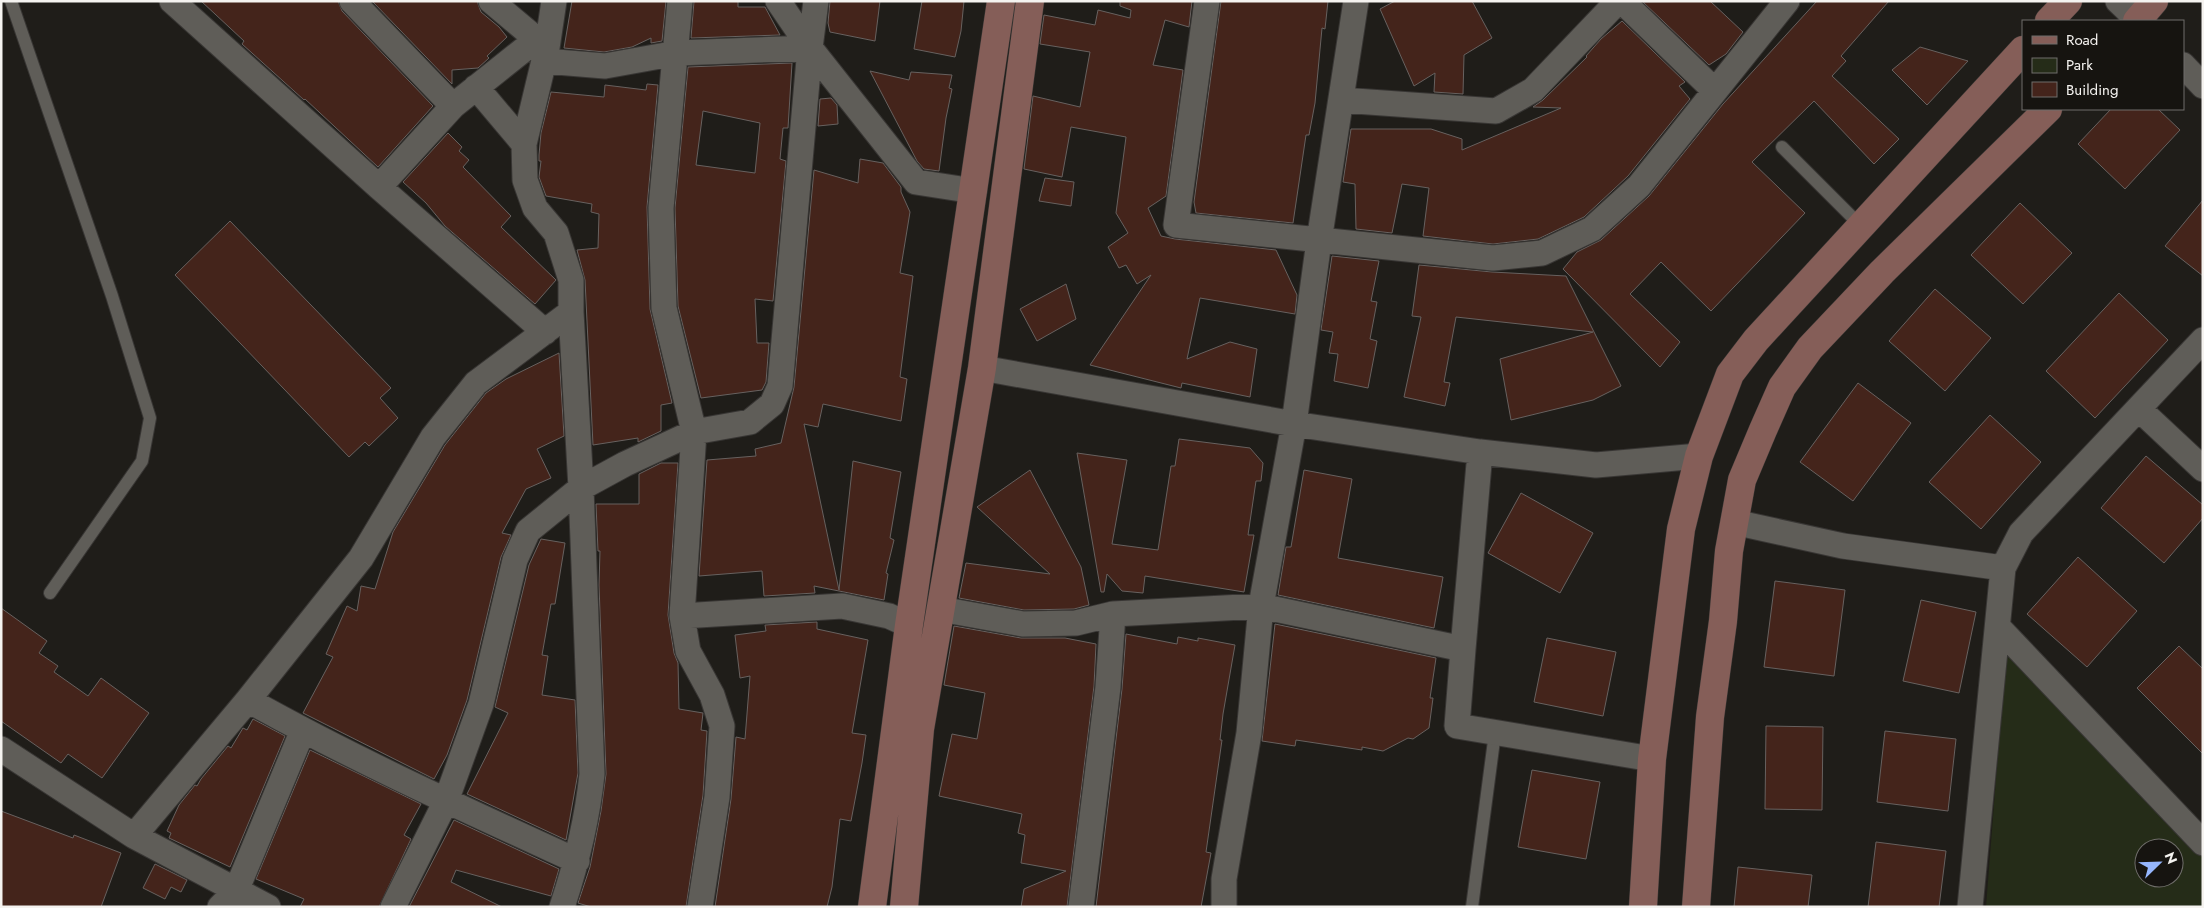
<svg xmlns="http://www.w3.org/2000/svg" width="2204" height="908" viewBox="0 0 2204 908" font-family="Jost,sans-serif">
<style>
.green{fill:#252c18;fill-rule:evenodd}
.building{fill:#44241b;stroke:#67615f;fill-rule:evenodd}
.lines{fill:none;stroke-linecap:round;stroke-linejoin:round}
.lane-casing{stroke:#383634;stroke-width:14}
.street-casing{stroke:#383634;stroke-width:27}
.secondary-casing{stroke:#383634;stroke-width:29}
.lane{stroke:#5f5d58;stroke-width:12}
.street{stroke:#5f5d58;stroke-width:25}
.secondary{stroke:#855e58;stroke-width:28}
</style>
<rect width="100%" height="100%" fill="#1f1d19"/>
<path class="green" d="M2006,650L2203,852V907H1986ZM2144,848H2174V878H2144Z"/>
<path class="building" d="M201,1H338L342,11L433,106L378,167L305,99L304,100L242,44L244,41Z
M372,1H477L481,12L499,27L507,37L487,56L489,58L478,68L452,70V84Z
M572,1H666L662,41L651,43V38L632,47L604,52L564,48Z
M694,1H738V7H765L780,35L691,38Z
M830,1H880L875,41L830,32L828,23Z
M922,1H964L961,31L955,57L914,49Z
M1120,1H1192L1189,27L1165,20L1153,65L1183,70L1166,196L1148,208L1161,236L1175,239L1276,250L1297,295L1295,314L1200,298L1187,359L1230,342L1257,349L1250,397L1182,383L1181,388L1090,365L1151,275L1137,284L1126,265L1119,268L1108,247L1128,233L1116,213L1126,137L1071,127L1062,177L1024,169L1033,96L1080,107L1090,52L1040,44L1044,15L1095,25L1098,10L1130,18L1131,10L1120,6Z
M1221,1H1328L1325,29L1322,28L1315,103L1309,135H1306L1293,223L1196,213L1194,202Z
M1395,1H1472L1492,38L1464,55L1463,94L1434,92L1435,73L1414,86L1380,9Z
M1710,1L1743,32L1726,54L1709,65L1643,2Z
M1817,1H1889L1841,56L1846,61L1832,76L1899,139L1874,164L1814,101L1752,162L1805,213L1711,311L1661,262L1630,294L1680,342L1660,367L1563,269L1577,252L1601,240L1649,196L1723,104Z
M1622,21L1685,82L1679,86L1690,99L1628,176L1584,217L1538,239L1493,244L1423,236L1429,188L1402,184L1392,233L1356,229L1355,184L1343,182L1351,129H1431L1462,139V150L1561,108L1533,107L1543,100L1587,57L1586,56L1601,39Z
M1920,47L1968,61L1927,105L1892,70Z
M792,63L788,128H783L780,159L786,161L773,301L755,299L757,343H769L766,382L762,390L701,398L678,306L675,208L688,67ZM703,111L760,123L755,173L696,165Z
M870,71L909,80L911,72L952,75L949,88L952,89L946,118L939,171L924,169L917,161Z
M647,84L658,85L647,207L650,309L672,403L661,405V431L638,442V438L593,445L585,280L577,250L598,248L599,214L591,212L592,204L546,196L539,177L541,161H539V155L541,133L551,92L604,97L605,85L646,90Z
M831,98L837,105L838,124L818,126L820,99Z
M2111,109H2158L2180,130L2125,189L2078,144Z
M448,133L462,147L459,151L469,160L463,167L511,216L501,227L556,280L535,304L445,226L426,203L403,182Z
M860,159L883,163L901,187V192L910,212L900,273L913,276L900,377L907,379L901,421L823,404L818,427L804,424L839,590L853,461L901,472L890,538L894,540L886,573L888,574L884,600L814,586L815,593L764,596L762,571L699,576L707,460L756,456L755,449L781,443L794,387L814,170L858,183Z
M1045,178L1074,182L1071,206L1039,201Z
M2203,200V276L2165,246Z
M2020,203L2072,253L2023,304L1971,255Z
M230,221L391,388L380,398L398,418L369,446L365,442L349,457L175,275Z
M1332,256L1379,261L1371,301L1377,302L1370,339L1377,341L1368,388L1334,381L1338,354L1329,353L1333,332L1321,330Z
M1419,265L1492,272L1566,276L1621,386L1593,400L1511,420L1500,359L1593,332L1456,317L1444,382L1450,383L1445,406L1404,397L1421,317L1412,316Z
M1066,284L1076,319L1037,341L1020,309Z
M1935,289L1991,338L1945,391L1889,341Z
M2119,293L2168,340L2095,418L2046,371Z
M559,353L564,436L537,449L551,478L526,489L502,533L511,535L501,557L467,700L447,755L434,779L303,713L333,657L326,654L347,606L357,611L361,586L375,589L393,532L445,445L486,393L506,379Z
M1858,383L1911,423L1853,501L1800,462Z
M1990,415L2041,462L1981,529L1929,482Z
M1179,439L1250,448L1263,463L1261,481H1256L1248,535H1254L1244,592L1145,576L1143,593L1122,591L1107,574L1104,592H1101L1077,453L1127,460L1112,544L1158,550L1171,466H1175Z
M2146,456L2203,505V518L2164,563L2101,508Z
M661,463H678L668,615L674,653L678,663L679,709L703,713L701,730L707,731L703,795L686,907H591L578,903L590,867L601,811L606,774L599,585L600,551H598L596,504H639V474Z
M1030,470L1081,567L1089,605L1074,609L1024,610L959,598L966,563L1050,574L977,507Z
M1304,470L1352,479L1338,558L1443,577L1434,628L1278,595L1286,547H1291Z
M1521,493L1593,533L1560,593L1488,553Z
M541,539L565,543L555,604H551L542,655L548,656L542,695L575,700L578,773L566,840L467,794L508,713L495,707L529,565Z
M2078,557L2137,611L2087,667L2027,614Z
M1775,581L1845,590L1834,676L1764,667Z
M1921,600L1976,612L1959,693L1903,681Z
M1,608L47,641L39,653L58,666L54,672L88,696L101,678L149,713L102,778L68,754L61,763L1,721Z
M817,622V629L868,640L852,733L866,735L862,763L851,821L840,819L832,887L827,907H715L731,799L736,737L745,739L750,676L740,678L735,635L766,631L765,625Z
M1275,624L1436,658L1430,698H1433L1429,728L1413,739L1408,738L1383,751L1362,747V750L1296,740L1295,746L1262,741Z
M954,626L1021,638H1065L1096,644L1094,686L1067,907H1021L1024,889L1066,871L1021,863L1025,835L1018,833L1022,814L939,796L952,734L977,739L985,693L944,685Z
M1126,634L1177,644L1178,637L1198,641V638L1235,645L1223,714L1220,740H1222L1206,852L1211,853L1201,907H1096L1122,689Z
M1547,638L1616,652L1603,716L1534,702Z
M2179,646L2203,669V754L2137,688Z
M253,719L285,736L230,867L169,838L171,833L167,831L179,805L195,785L197,786L201,779L228,746L231,748L243,728L247,730Z
M1766,726L1823,727L1822,810L1765,809Z
M1885,731L1956,739L1948,811L1877,802Z
M310,750L421,804L404,835L411,839L379,907H300L304,899L256,879Z
M1532,770L1600,782L1586,859L1518,847Z
M1,811L73,838L74,835L121,853L101,907H1Z
M454,820L559,869L551,896L456,870L451,882L502,907H409Z
M1876,842L1946,851L1939,907H1868Z
M155,864L187,880L181,892L171,887L165,899L143,888Z
M1738,867L1812,875L1808,907H1734Z"/>
<g class="lines">
<g class="lane-casing">
<path id="lane" d="M11,1L112,296L150,418L142,461L50,593
M1782,147L1861,226
M1472,907L1495,733"/>
</g>
<g class="street-casing">
<path id="street" d="M172,1L379,187L545,332
M352,1L453,106
M491,1L547,48
M554,1L547,48L524,144L525,180L535,208L556,233L571,280V312L581,488L592,774C587,822 577,862 562,907
M680,1L661,208L664,308L694,432L682,616L688,651L712,695L722,726L717,797L700,907
M778,1L810,48L916,182L974,191
M1207,1L1176,225L1493,258L1542,253L1592,229L1639,186L1787,1
M1622,1L1714,90
M2118,1L2139,21
M544,61L605,66L677,53L810,48
M2183,65L2203,86
M476,87L524,144
M1341,100L1496,111L1533,90L1618,1
M379,187L453,106L537,39
M982,368L1294,424L1480,452L1596,465L1699,456
M2139,409L2203,469
M1734,522L1843,546L2003,568
M940,609L1023,624L1076,623L1113,614L1261,606L1463,649L1457,726L1652,759
M682,616L842,606L889,616L909,625
M1998,627L2203,843
M1463,649L1480,452
M248,700C355,760 466,810 577,861
M1,749L134,836L268,907
M134,836L248,700L361,558L433,437L476,383L571,312
M220,907L236,891L303,730
M393,907L446,801L481,704L515,560L528,531L581,488L625,464L694,432L750,422L772,404L780,386L810,48L816,1
M1081,907L1108,687L1113,614
M1224,907V879L1249,733L1261,606L1294,424L1319,241L1356,1
M1970,907L2003,568L2021,533L2203,340"/>
</g>
<g class="secondary-casing">
<path id="secondary" d="M2049,21L2068,1
M2137,21L2154,1
M872,907L909,625L1001,1
M904,907L920,729L982,368L1030,1
M1643,907L1652,759L1681,529L1699,456L1730,374L1756,340L2023,50
M1696,907L1710,717L1723,621L1729,551L1742,480L1763,430L1782,387L1810,348L1882,272L2048,109"/>
</g>
<use href="#lane" class="lane"/>
<use href="#street" class="street"/>
<use href="#secondary" class="secondary"/>
</g>
<rect width="2204" height="908" fill="none" stroke="#f5f3f0" stroke-width="5"/>
<rect x="2022" y="20" width="162" height="90" fill="#161410" stroke="#6f6d6a"/>
<rect x="2032" y="36" width="25" height="8" fill="#855e58" stroke="#6f6d6a"/>
<text x="2066" y="45" font-size="15" fill="#f5f3f0">Road</text>
<rect x="2032" y="58" width="25" height="15" fill="#252c18" stroke="#6f6d6a"/>
<text x="2066" y="70" font-size="15" fill="#f5f3f0">Park</text>
<rect x="2032" y="82" width="25" height="15" fill="#44241b" stroke="#6f6d6a"/>
<text x="2066" y="95" font-size="15" fill="#f5f3f0">Building</text>
<g transform="translate(2159 863) rotate(67)"><circle r="24" fill="#161410" stroke="#6f6d6a"/>
<path d="M0-4L9 19L0 12L-9 19Z" fill="#95b6fd"/>
<text y="-8" font-size="14" font-weight="bold" text-anchor="middle" fill="#f5f3f0">N</text>
</g>
</svg>
